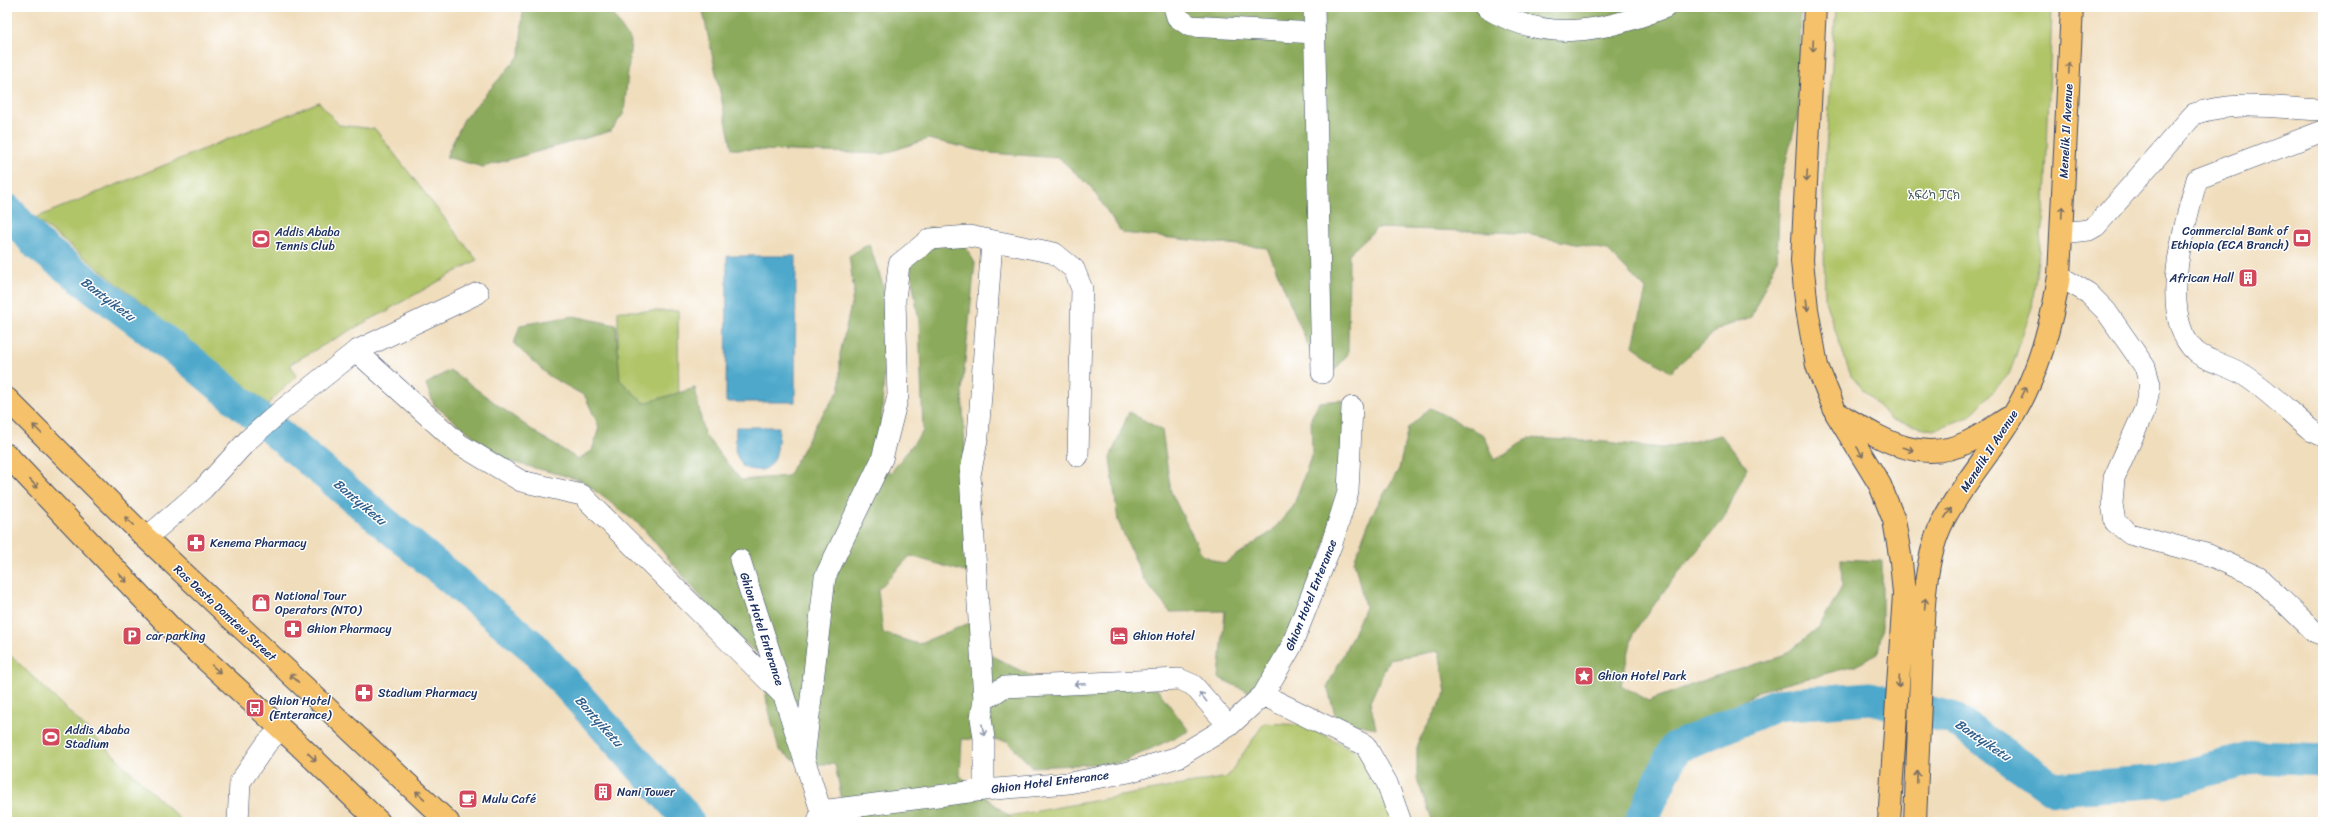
<svg xmlns="http://www.w3.org/2000/svg" width="2330" height="829" viewBox="0 0 2330 829" font-family="Sriracha,'Noto Sans Ethiopic',sans-serif">
<style>
.green{fill:#b0c468;stroke:#667a63}
.forest{fill:#8caa5c;stroke:#546c5d}
.water{fill:#4da8cb;stroke:#346c94}
.lines{fill:none;stroke-linecap:round;stroke-linejoin:round}
.river{stroke:#4da8cb;stroke-width:33}
.minor-casing{stroke:#3b496c;stroke-width:22}
.major-casing{stroke:#3b496c;stroke-width:24}
.minor{stroke:#fff;stroke-width:21}
.major{stroke:#f5c16b;stroke-width:22}
.oneway{stroke:#7d7164}
.oneway2{stroke:#8d97ae}
.labels{text-anchor:middle;dominant-baseline:central;stroke-width:3;stroke-linejoin:round;paint-order:stroke}
.street-label{font-size:12px;fill:#1b2f5e;stroke:#fff}
.park-label{font-size:12px;fill:#485c61;stroke:#fff}
.poi-label{font-size:12px;fill:#1b2f5e;stroke:#fff;text-anchor:start}
.water-label{font-size:13px;font-style:italic;fill:#2f5f8a;stroke:#fff}
</style>
<rect width="100%" height="100%" fill="#fff"/>
<filter id="ink" filterUnits="userSpaceOnUse"><feTurbulence type="fractalNoise" baseFrequency=".025" numOctaves="2"/><feDisplacementMap in="SourceGraphic" scale="8" xChannelSelector="R" yChannelSelector="G"/><feConvolveMatrix kernelMatrix="1 2 1 2 8 2 1 2 1" color-interpolation-filters="sRGB"/></filter>
<filter id="wash" filterUnits="userSpaceOnUse"><feTurbulence type="fractalNoise" baseFrequency=".012" numOctaves="4" result="noise"/><feDisplacementMap in="SourceGraphic" scale="16" xChannelSelector="R" yChannelSelector="G"/><feGaussianBlur stdDeviation="0.9" result="paint"/><feColorMatrix in="noise" values="0 0 0 0 0 0 0 0 0 0 0 0 0 0 0 0 0 1.4 0 .05"/><feComposite in="paint" operator="in"/></filter>
<g filter="url(#wash)">
<rect width="100%" height="100%" fill="#f0ddbc"/>
<path class="green" d="M1836,7H2052L2045,205L2032,307L2010,373L1969,417L1933,430L1891,420L1851,376L1825,301L1823,192Z
M319,102L339,125L375,129L477,260L389,309V311L376,316L290,364L296,376L268,404L35,218Z
M618,311H678L679,424H618Z
M7,652L183,822H7Z
M1264,723L1305,725L1365,756L1397,822H899L1009,816L1227,777Z"/>
<path class="forest" d="M523,7H602L613,15L631,41L624,113L611,131L483,167L446,157L464,119L520,55Z
M702,7H1801L1799,110L1780,185L1777,260L1751,317L1718,329L1670,372L1633,346L1646,290L1607,250L1520,233L1377,228L1349,254L1348,354L1324,383L1267,248L1122,233L1090,186L1059,158L990,153L928,139L883,154L732,149Z
M929,227L958,234L975,263L962,391L972,574L910,556L878,590L883,633L918,644L977,620L990,655L1039,680L1157,689L1189,731L1120,763L1032,767L1007,741L962,739L960,776L1016,822H846L835,764H801L779,750L767,703L761,656L726,627L641,526L581,480L504,460L434,405L426,384L450,370L539,435L578,459L592,451L599,427L585,396L549,376L514,344L520,325L574,316L616,325L620,380L644,403L695,388L704,434L741,480L788,476L818,421L840,389V354L854,291L849,256L869,244L884,288L886,346L879,457L890,474L923,431L919,322L907,247Z
M1343,400L1344,468L1313,590L1257,696L1219,678L1225,611L1170,612L1144,580L1118,521L1110,458L1129,412L1162,430L1171,492L1202,555L1224,564L1271,532L1293,507L1312,454L1311,418L1319,402Z
M1430,408L1484,435L1495,460L1529,438L1606,442L1663,448L1721,435L1747,468L1723,520L1672,580L1633,634L1621,685L1648,701L1713,677L1783,656L1819,627L1842,587L1841,559L1882,561V627L1878,654L1855,666L1758,691L1695,734L1648,789L1641,822H1433L1417,779V744L1446,693L1439,651L1389,659L1370,702L1376,728L1337,721L1327,687L1351,639L1365,607L1354,561L1372,514L1399,469L1408,428Z"/>
<path class="water" d="M727,256H796L795,402H726Z
M736,427H779C778,451 777,480 743,467L735,452Z"/>
<g class="lines">
<path class="river" d="M7,210L38,245L192,362L533,647L680,810L688,822
M1641,822L1675,748L1776,705L1870,698L1952,718L2054,789L2165,781L2258,757L2323,760"/>
</g>
</g>
<g filter="url(#ink)">
<g class="lines">
<g class="minor-casing">
<path id="minor" d="M1174,7L1177,17L1190,26L1315,33
M1314,7L1322,373
M1485,7C1545,44 1604,32 1666,7
M2323,131L2197,179C2185,223 2157,315 2195,351C2204,360 2232,367 2244,375C2268,390 2290,413 2312,431L2323,436
M2061,233L2089,230L2096,226L2194,114C2235,100 2280,108 2323,110
M2059,276L2088,293L2106,311L2145,367L2150,385L2145,409L2114,478L2112,504L2115,522L2130,534L2209,555L2258,577L2315,632L2323,635
M356,351L459,444L521,481L582,495L783,695
M146,538L203,489L249,439L282,410L356,351L478,293
M740,560L821,811
M1263,695L1365,745L1387,783L1401,822
M984,700L970,475L978,436L992,242
M804,759L825,577L882,459L898,396L895,300L899,264L930,239L969,236L1054,253L1074,269L1082,289L1078,456
M984,790V738L981,718L984,700L1004,687L1179,679L1193,685L1229,726
M238,822L240,782L267,743L281,729
M818,822L821,811L984,790L1069,783L1129,772L1178,757L1229,726L1263,695L1291,647L1332,543L1348,492L1352,407"/>
</g>
<g class="major-casing">
<path id="major" d="M1815,7L1802,261L1807,309L1817,366L1836,413L1880,485L1894,520L1901,561L1904,594L1889,822
M7,399L146,538L448,822
M1837,413C1879,437 1918,466 1968,442C1982,435 1995,426 2008,418
M7,455L171,628L300,746L379,822
M1915,822C1917,774 1919,725 1921,677C1923,629 1921,562 1944,519C1963,483 1992,451 2013,416C2038,374 2052,323 2059,276L2072,7"/>
</g>
<use href="#minor" class="minor"/>
<use href="#major" class="major"/>
</g>
<defs><path id="oneway-shaft" d="M-6 0H5M1.5-3L5.5 0L1.5 3" fill="none" stroke-width="1.6" stroke-linecap="round" stroke-linejoin="round"/></defs>
<g class="oneway">
<use href="#oneway-shaft" transform="translate(1813 46) rotate(93)"/>
<use href="#oneway-shaft" transform="translate(2069 68) rotate(-88)"/>
<use href="#oneway-shaft" transform="translate(1807 176) rotate(93)"/>
<use href="#oneway-shaft" transform="translate(2062 212) rotate(-87)"/>
<use href="#oneway-shaft" transform="translate(1807 305) rotate(83)"/>
<use href="#oneway-shaft" transform="translate(2024 392) rotate(-65)"/>
<use href="#oneway-shaft" transform="translate(37 429) rotate(-135)"/>
<use href="#oneway-shaft" transform="translate(1908 449) rotate(16)"/>
<use href="#oneway-shaft" transform="translate(1860 452) rotate(58)"/>
<use href="#oneway-shaft" transform="translate(34 484) rotate(47)"/>
<use href="#oneway-shaft" transform="translate(1948 513) rotate(-56)"/>
<use href="#oneway-shaft" transform="translate(129 521) rotate(-135)"/>
<use href="#oneway-shaft" transform="translate(123 578) rotate(47)"/>
<use href="#oneway-shaft" transform="translate(1925 604) rotate(-86)"/>
<use href="#oneway-shaft" transform="translate(216 669) rotate(42)"/>
<use href="#oneway-shaft" transform="translate(294 678) rotate(-137)"/>
<use href="#oneway-shaft" transform="translate(1899 682) rotate(94)"/>
<use href="#oneway-shaft" transform="translate(312 757) rotate(44)"/>
<use href="#oneway-shaft" transform="translate(1917 777) rotate(-88)"/>
<use href="#oneway-shaft" transform="translate(420 795) rotate(-137)"/>
</g>
<g class="oneway2">
<use href="#oneway-shaft" transform="translate(1080 684) rotate(177)"/>
<use href="#oneway-shaft" transform="translate(1203 697) rotate(-129)"/>
<use href="#oneway-shaft" transform="translate(983 730) rotate(80)"/>
</g>
</g>
<defs>
<g id="bank-square" transform="scale(1)"><rect x="-9" y="-9" width="18" height="18" rx="4" fill="#d1495b" stroke="#fff"/><path d="M-6-4H6V4H-6ZM0-2.3a2.3 2.3 0 1 0 0 4.6a2.3 2.3 0 1 0 0-4.6Z" fill="#fff"/></g>
<g id="stadium-square" transform="scale(1)"><rect x="-9" y="-9" width="18" height="18" rx="4" fill="#d1495b" stroke="#fff"/><path d="M0-5a6.5 5 0 1 0 0 10a6.5 5 0 1 0 0-10ZM-3.5-1.8h7v3.6h-7Z" fill="#fff"/></g>
<g id="building-square" transform="scale(1)"><rect x="-9" y="-9" width="18" height="18" rx="4" fill="#d1495b" stroke="#fff"/><path d="M-4-6H4V6H1V3H-1V6H-4ZM-2.5-4.3h1.7v1.8h-1.7ZM.8-4.3h1.7v1.8H.8ZM-2.5-1h1.7V.8h-1.7ZM.8-1h1.7V.8H.8Z" fill="#fff"/></g>
<g id="pharmacy-square" transform="scale(1)"><rect x="-9" y="-9" width="18" height="18" rx="4" fill="#d1495b" stroke="#fff"/><path d="M-2-6h4v4h4v4h-4v4h-4v-4h-4v-4h4Z" fill="#fff"/></g>
<g id="shop-square" transform="scale(1)"><rect x="-9" y="-9" width="18" height="18" rx="4" fill="#d1495b" stroke="#fff"/><path d="M-5-2.5h2.3a2.7 3.5 0 0 1 5.4 0H5L5.5 6h-11ZM-1.5-2.5h3a1.5 2.3 0 0 0-3 0Z" fill="#fff"/></g>
<g id="parking-square" transform="scale(1)"><rect x="-9" y="-9" width="18" height="18" rx="4" fill="#d1495b" stroke="#fff"/><path d="M-3.5-5.5H1a3.5 3.5 0 0 1 0 7H-1V5.5H-3.5ZM-1-3.4V-.6H.8a1.4 1.4 0 0 0 0-2.8Z" fill="#fff"/></g>
<g id="hotel-square" transform="scale(1)"><rect x="-9" y="-9" width="18" height="18" rx="4" fill="#d1495b" stroke="#fff"/><path d="M-6-4.5h1.5V1H6V5H4.5V3h-9V5H-6ZM-4 0a1.8 1.8 0 1 1 3.6 0ZM.5 0V-2.5h3Q6-2.5 6 0Z" fill="#fff"/></g>
<g id="sight-square" transform="scale(1)"><rect x="-9" y="-9" width="18" height="18" rx="4" fill="#d1495b" stroke="#fff"/><path d="M0-6L1.8-2.2L6-1.7L2.9 1.2L3.7 5.4L0 3.3L-3.7 5.4L-2.9 1.2L-6-1.7L-1.8-2.2Z" fill="#fff"/></g>
<g id="bus-square" transform="scale(1)"><rect x="-9" y="-9" width="18" height="18" rx="4" fill="#d1495b" stroke="#fff"/><path d="M-5-6H5V4H4V6H2V4H-2V6H-4V4H-5ZM-3.5-4V0h7V-4ZM-3.5 1.2v1.5H-2V1.2ZM2 1.2v1.5H3.5V1.2Z" fill="#fff"/></g>
<g id="cafe-square" transform="scale(1)"><rect x="-9" y="-9" width="18" height="18" rx="4" fill="#d1495b" stroke="#fff"/><path d="M-5.5-4.5H6V0H3Q3 3.5 0 3.5H-2.5Q-5.5 3.5-5.5 0ZM3-3.2v2h1.7v-2ZM-6 4.5H4V6H-6Z" fill="#fff"/></g>
</defs>
<g fill-rule="evenodd">
<use href="#bank-square" x="2302" y="238"/>
<use href="#stadium-square" x="261" y="239"/>
<use href="#building-square" x="2248" y="278"/>
<use href="#pharmacy-square" x="196" y="543"/>
<use href="#shop-square" x="261" y="603"/>
<use href="#pharmacy-square" x="293" y="629"/>
<use href="#parking-square" x="132" y="636"/>
<use href="#hotel-square" x="1119" y="636"/>
<use href="#sight-square" x="1584" y="676"/>
<use href="#pharmacy-square" x="364" y="693"/>
<use href="#bus-square" x="255" y="708"/>
<use href="#stadium-square" x="51" y="737"/>
<use href="#building-square" x="603" y="792"/>
<use href="#cafe-square" x="468" y="799"/>
</g>
<g class="labels">
<g class="street-label">
<text transform="translate(2066 131) rotate(-87)">Menelik II Avenue</text>
<text transform="translate(1989 451) rotate(-57)">Menelik II Avenue</text>
<text transform="translate(1311 595) rotate(-68)">Ghion Hotel Enterance</text>
<text transform="translate(225 613) rotate(43)">Ras Desta Damtew Street</text>
<text transform="translate(762 629) rotate(72)">Ghion Hotel Enterance</text>
<text transform="translate(1050 782) rotate(-7)">Ghion Hotel Enterance</text>
</g>
<g class="park-label">
<text x="1934" y="195">አፍሪካ ፓርክ</text>
</g>
<g class="poi-label">
<text x="2288" y="231" text-anchor="end">Commercial Bank of<tspan x="2288" dy="14">Ethiopia (ECA Branch)</tspan></text>
<text x="275" y="232">Addis Ababa<tspan x="275" dy="14">Tennis Club</tspan></text>
<text x="2234" y="278" text-anchor="end">African Hall</text>
<text x="210" y="543">Kenema Pharmacy</text>
<text x="275" y="596">National Tour<tspan x="275" dy="14">Operators (NTO)</tspan></text>
<text x="307" y="629">Ghion Pharmacy</text>
<text x="146" y="636">car parking</text>
<text x="1133" y="636">Ghion Hotel</text>
<text x="1598" y="676">Ghion Hotel Park</text>
<text x="378" y="693">Stadium Pharmacy</text>
<text x="269" y="701">Ghion Hotel<tspan x="269" dy="14">(Enterance)</tspan></text>
<text x="65" y="730">Addis Ababa<tspan x="65" dy="14">Stadium</tspan></text>
<text x="617" y="792">Nani Tower</text>
<text x="482" y="799">Mulu Café</text>
</g>
<g class="water-label">
<text transform="translate(108 299) rotate(37)">Bantyiketu</text>
<text transform="translate(360 502) rotate(40)">Bantyiketu</text>
<text transform="translate(599 721) rotate(48)">Bantyiketu</text>
<text transform="translate(1983 740) rotate(34)">Bantyiketu</text>
</g>
</g>
<rect width="2330" height="829" fill="none" stroke="#fff" stroke-width="24"/>
</svg>
